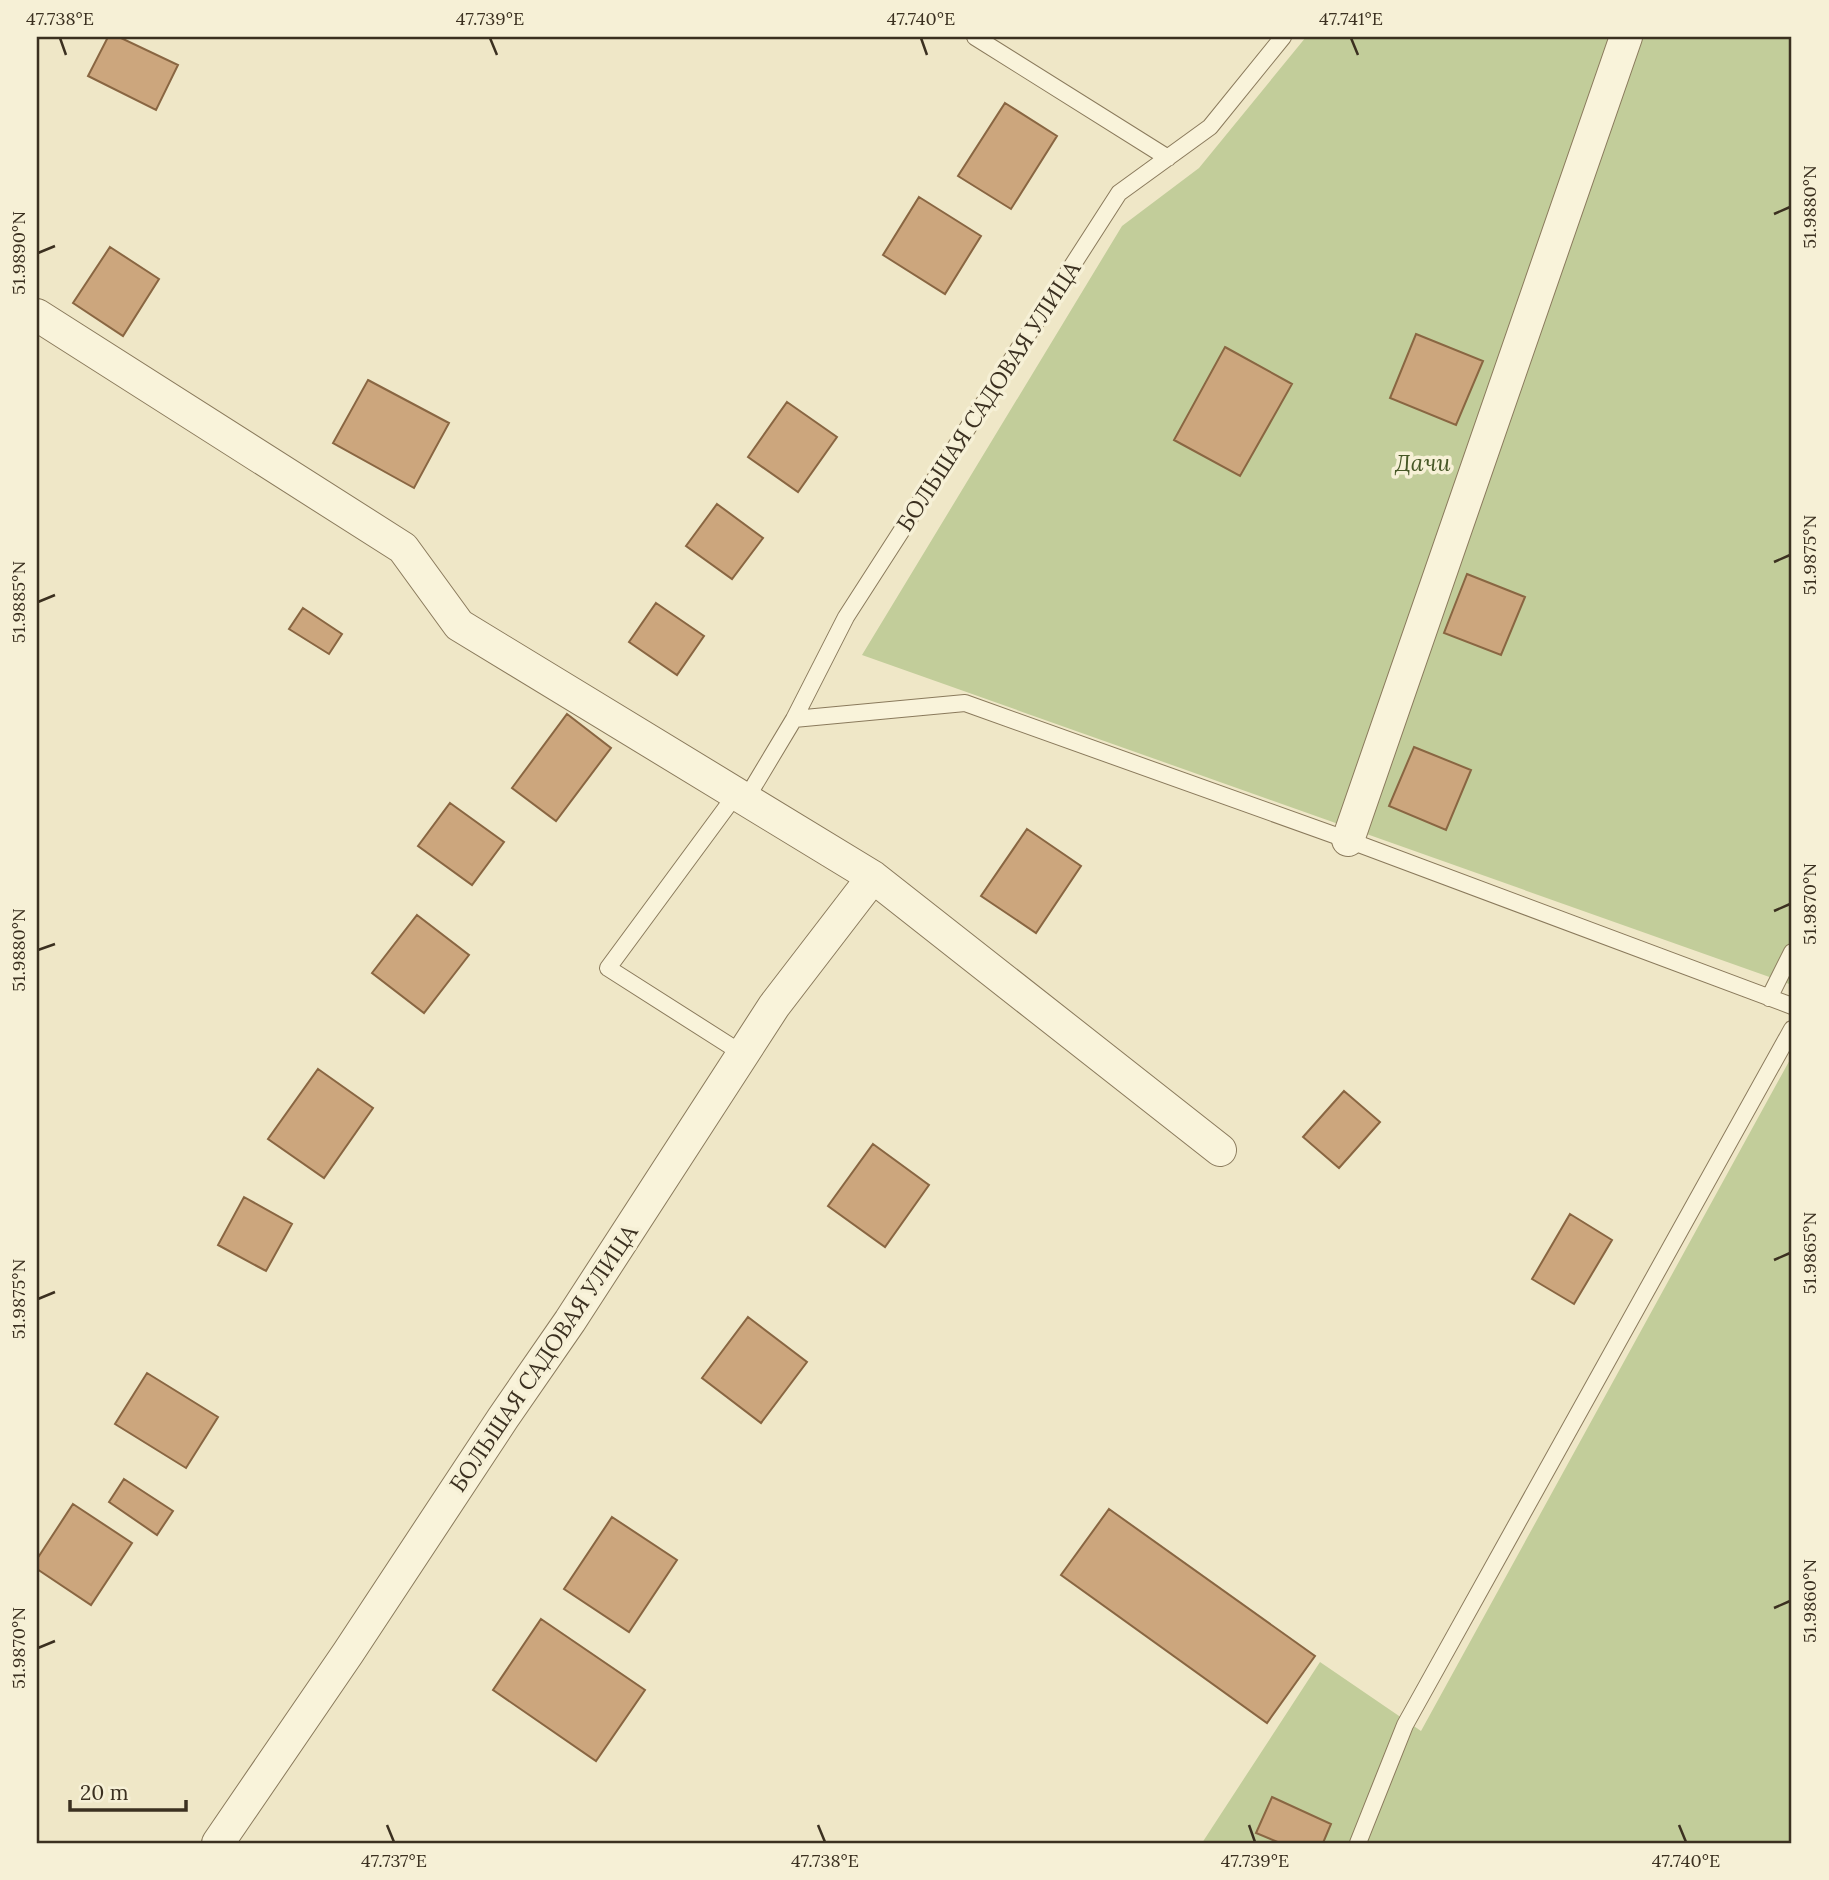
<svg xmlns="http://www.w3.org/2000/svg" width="1829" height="1880" viewBox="0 0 1829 1880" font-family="Lora,serif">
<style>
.green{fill:#c2cd9a}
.building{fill:#cca67d;stroke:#896642;stroke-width:2}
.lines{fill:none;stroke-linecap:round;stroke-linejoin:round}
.lane-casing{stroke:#8a7a5c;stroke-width:18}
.street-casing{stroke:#8a7a5c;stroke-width:34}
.lane{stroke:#f9f3da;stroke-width:16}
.street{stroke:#f9f3da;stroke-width:32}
.ticks{fill:none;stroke:#3b3020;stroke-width:2.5}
.labels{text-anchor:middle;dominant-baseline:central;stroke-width:7;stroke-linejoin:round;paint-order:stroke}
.street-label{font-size:23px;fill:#3b3020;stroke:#f6f0d6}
.park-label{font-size:23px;font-style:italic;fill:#465726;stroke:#f6f0d6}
.neatline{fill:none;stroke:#3b3020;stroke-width:2.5}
.ticks-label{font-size:18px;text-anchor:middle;fill:#3b3020}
</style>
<rect width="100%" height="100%" fill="#efe7c7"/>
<path class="green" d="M1306,37H1792V985L862,655L1122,226L1199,168Z
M1792,1056V1843H1202L1320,1662L1421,1731Z"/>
<path class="building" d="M108,37H119L178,65L156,110L88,76Z
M1005,103L1057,136L1011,209L958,176Z
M919,197L981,236L945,294L883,255Z
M110,247L159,279L123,336L73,303Z
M1416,334L1483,361L1456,425L1390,398Z
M1225,347L1292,384L1240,476L1174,440Z
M368,380L449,423L414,488L333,443Z
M787,402L837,437L798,492L748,457Z
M717,504L763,538L732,579L686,546Z
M1467,574L1525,597L1501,655L1444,633Z
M656,603L704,636L677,675L629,642Z
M303,608L342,634L329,654L289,629Z
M567,714L611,748L556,821L512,788Z
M1414,747L1471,770L1446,830L1389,806Z
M450,803L504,842L472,885L418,846Z
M1027,829L1081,866L1036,933L981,896Z
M417,915L469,955L424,1013L372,973Z
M318,1069L373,1108L324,1178L268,1139Z
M1344,1091L1380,1122L1339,1168L1303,1137Z
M873,1144L929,1185L885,1247L828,1206Z
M244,1197L292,1224L266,1271L218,1245Z
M1570,1214L1612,1240L1574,1304L1532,1279Z
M748,1317L807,1362L761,1423L702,1378Z
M147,1373L218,1417L186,1468L115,1424Z
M124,1479L173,1511L157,1535L109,1502Z
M73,1504L132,1543L91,1605L37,1569V1559Z
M1109,1509L1315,1656L1267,1723L1061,1575Z
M612,1517L677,1560L629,1632L564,1589Z
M541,1619L645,1690L596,1761L493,1690Z
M1272,1797L1331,1824L1323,1843H1280L1256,1833Z"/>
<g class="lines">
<g class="lane-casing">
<path id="lane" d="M975,37L1168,158
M794,719L965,703L1348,840L1792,1006
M737,793L608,968L743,1054
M746,799L794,719L846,617L1119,193L1210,127L1283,37
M1769,998L1792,952
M1358,1843L1405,1725L1792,1029"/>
</g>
<g class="street-casing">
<path id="street" d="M37,315L403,548L459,625L873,877L1220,1150
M1348,840L1626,37
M218,1843L348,1653L503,1418L570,1321L774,1006L873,877"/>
</g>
<use href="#lane" class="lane"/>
<use href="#street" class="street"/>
</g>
<path class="ticks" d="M60,38L66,55M490,38L497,55M921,38L927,55M1351,38L1358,55M1774,214L1790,207M38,253L55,246M1774,562L1790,555M38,602L55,595M1774,911L1790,904M38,950L55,944M1774,1260L1790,1253M38,1299L55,1292M1774,1608L1790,1601M38,1648L55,1641M387,1825L394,1842M818,1825L825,1842M1249,1825L1255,1842M1679,1825L1686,1842"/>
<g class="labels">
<g class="street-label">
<text transform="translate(988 396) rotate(-57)">БОЛЬШАЯ САДОВАЯ УЛИЦА</text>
<text transform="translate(543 1358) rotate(-56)">БОЛЬШАЯ САДОВАЯ УЛИЦА</text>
</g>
<g class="park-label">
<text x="1423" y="462">Дачи</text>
</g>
</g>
<rect width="1829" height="1880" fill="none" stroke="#f6f0d6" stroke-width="77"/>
<path d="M70 1800v10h116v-10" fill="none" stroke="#3b3020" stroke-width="3.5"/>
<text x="80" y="1800" font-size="21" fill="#3b3020" stroke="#f6f0d6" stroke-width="5" paint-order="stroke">20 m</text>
<rect x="38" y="38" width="1752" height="1804" class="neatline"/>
<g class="ticks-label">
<text x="60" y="25">47.738°E</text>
<text x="490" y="25">47.739°E</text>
<text x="921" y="25">47.740°E</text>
<text x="1351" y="25">47.741°E</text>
<text transform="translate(1810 207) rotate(-90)" y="6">51.9880°N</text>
<text transform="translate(19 253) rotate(-90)" y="6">51.9890°N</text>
<text transform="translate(1810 555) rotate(-90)" y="6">51.9875°N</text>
<text transform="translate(19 602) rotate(-90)" y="6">51.9885°N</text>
<text transform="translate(1810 904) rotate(-90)" y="6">51.9870°N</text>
<text transform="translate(19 950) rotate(-90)" y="6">51.9880°N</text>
<text transform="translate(1810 1253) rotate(-90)" y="6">51.9865°N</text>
<text transform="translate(19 1299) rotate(-90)" y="6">51.9875°N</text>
<text transform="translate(1810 1601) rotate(-90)" y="6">51.9860°N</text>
<text transform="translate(19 1648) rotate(-90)" y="6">51.9870°N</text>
<text x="394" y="1867">47.737°E</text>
<text x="825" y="1867">47.738°E</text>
<text x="1255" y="1867">47.739°E</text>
<text x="1686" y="1867">47.740°E</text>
</g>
</svg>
